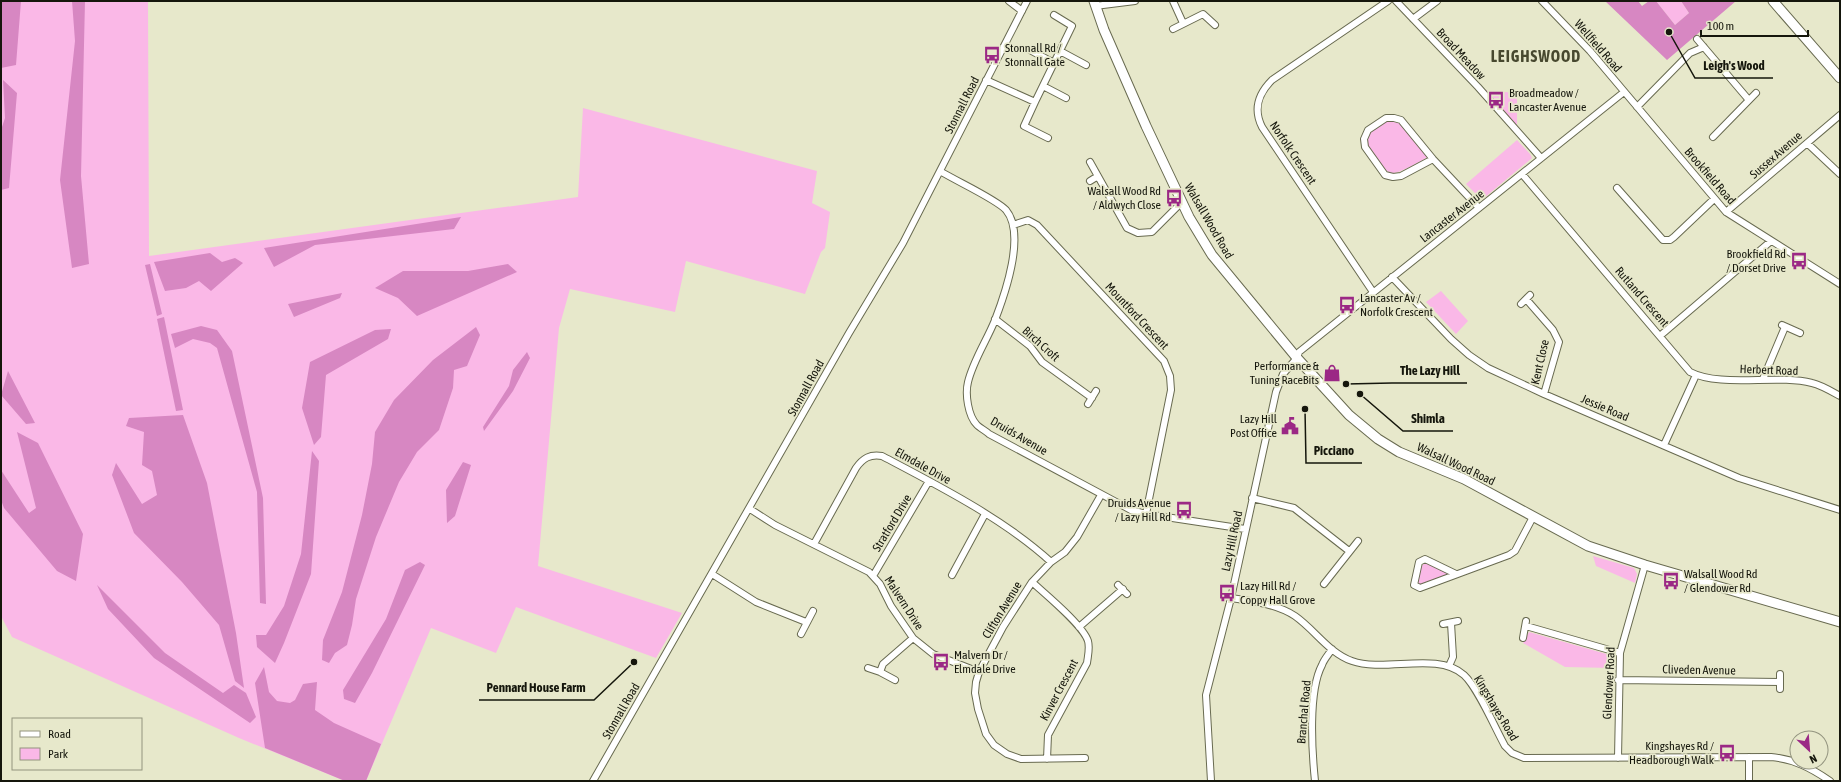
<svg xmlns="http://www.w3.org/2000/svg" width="1841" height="782" viewBox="0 0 1841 782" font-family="'Asap Condensed',sans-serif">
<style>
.green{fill:#fab8e7}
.forest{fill:#d787c2}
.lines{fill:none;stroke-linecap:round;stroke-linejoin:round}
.street-casing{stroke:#686a50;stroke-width:8}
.secondary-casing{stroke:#686a50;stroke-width:11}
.street{stroke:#fff;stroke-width:6}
.secondary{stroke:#fff;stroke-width:9}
.labels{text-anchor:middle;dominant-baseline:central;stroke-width:3.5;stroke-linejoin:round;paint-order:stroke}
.street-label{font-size:12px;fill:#15160c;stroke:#e7e8cb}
.poi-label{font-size:12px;fill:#15160c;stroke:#e7e8cb;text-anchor:start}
.district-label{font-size:16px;font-weight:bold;letter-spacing:1px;fill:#47482f;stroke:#e7e8cb}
.leader{fill:none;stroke:#15160c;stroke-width:1.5}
.callout-dot{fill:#15160c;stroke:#e7e8cb;stroke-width:1.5}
.callout-label{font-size:13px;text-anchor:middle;font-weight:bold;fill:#15160c;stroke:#e7e8cb;stroke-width:3.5;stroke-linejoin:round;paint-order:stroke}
</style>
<rect width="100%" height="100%" fill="#e7e8cb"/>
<path class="green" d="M1,1H148L149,256L578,197L583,108L817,171L812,203L830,212L825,248L821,252L805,294L686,261L675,312L570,289L559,328L538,566L682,613L656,658L516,607L496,653L431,628L366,781H345L239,738L12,637L1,616Z
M1656,1H1681L1689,13L1675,25Z
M1482,90L1517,93V129Z
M1387,121L1400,123L1428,157C1420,161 1400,174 1391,173C1384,172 1366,147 1367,140C1368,130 1380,126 1387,121Z
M1517,140L1530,154L1532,158L1484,198L1481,199L1466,184Z
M1441,291L1468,321L1456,334L1426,302Z
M1593,556L1634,568L1637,574L1635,583L1596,566Z
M1427,562L1448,573V575L1420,586L1417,581L1421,566Z
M1529,632L1610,655L1613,659L1612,668L1565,667L1523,643Z"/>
<path class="forest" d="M1,1H21L16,65L1,68Z
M72,1H85L81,176L89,264L72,268L60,180L75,41Z
M1605,1H1638L1642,6L1649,1H1656L1675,25L1689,13L1681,1H1736L1667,60Z
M3,80L17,93L9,188L1,190V130L5,118Z
M461,217L454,229L315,245L274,267L264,248Z
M210,253L222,262L235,258L243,263L211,291L199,281L186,288L165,291L154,262Z
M150,264L162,314L157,316L145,265Z
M508,264L517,272L417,316L398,298L375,288L403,271H468Z
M342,293L340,298L294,317L288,304Z
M164,317L183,410L176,411L157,319Z
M201,326L217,330L232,351L263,498L266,604L260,603L257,492L217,348L210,343L193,339L175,348L171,334Z
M476,327L480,335L467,366L454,370L453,388L439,430L417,452L399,482L376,537L356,599L352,625L347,645L335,653L329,663L322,660L323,640L342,592L362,515L372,464L375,432L394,400L433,360Z
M391,329L388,339L326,375L321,437L314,445L302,408L310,362L375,330Z
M527,352L530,358L513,391L484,431L483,427L509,386L513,370Z
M8,371L35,423L26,424L1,395Z
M183,415L207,483L236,633L244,688L235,681L219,625L182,582L134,533L112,475L116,463L142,504L157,495L152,471L142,465L144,432L126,426L129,418Z
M17,432L38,443L83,534L76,581L57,571L4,508L1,500V470L29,513L36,508Z
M312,451L319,461L311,574L284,643L275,663L257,647L256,635H266L284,606L301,554Z
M463,462L471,465L455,516L447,523L446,490Z
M420,562L425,565L372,673L355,703L344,699L343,690L386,619L405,570Z
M97,585L165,653L223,693L234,685L246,693L256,717L250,723L154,658L108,609Z
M264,667L269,692L277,701L290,703L295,700L303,684L317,682L315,710L334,723L381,744L366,781H345L265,748L255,683Z"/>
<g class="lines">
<g class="street-casing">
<path id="street" d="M1009,1L1022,11
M1173,1L1183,23
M1396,1L1478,87L1541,158
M1542,1L1590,51L1726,212L1840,284
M1095,6L1135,1
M1413,19L1437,1
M1173,29L1203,14L1215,25
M1697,39L1748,99
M1030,50L1054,63
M1060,51L1086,65
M986,80L1035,102L1072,26L1054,15
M1043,86L1066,98
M1035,102L1024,126L1048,138
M1637,107L1690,53L1704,47
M1713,137L1756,93
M1807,143L1840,174
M1433,159L1401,176L1393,177L1385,175L1365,147L1364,139L1368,130L1386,118H1394L1401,120L1433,159L1479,208
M1090,162L1127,228L1138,233L1152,232L1182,202
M940,171C954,180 996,199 1006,210C1026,234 1005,294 995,320C987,340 973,361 968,382C965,394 968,416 977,425C980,428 986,431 989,434L1131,510L1146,514L1245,529
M1522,174L1690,372C1721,388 1776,374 1812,383C1821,385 1831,391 1840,396
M1090,181L1098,176
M1617,188L1663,240H1670L1674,237L1714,199
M1726,212L1840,115
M1013,225L1028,220L1037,225L1164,361L1170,376L1171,390L1146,514
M1392,277L1451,339L1469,355L1488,368L1544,394L1739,478L1840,510
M1373,292L1262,127C1253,109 1258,94 1272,80L1388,1
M1526,299L1553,330L1559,342L1544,394
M1521,304L1530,295
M995,319L1030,346L1042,362L1092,398
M1782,325L1800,333
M1661,335L1771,241
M1763,379L1785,327
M1088,404L1096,391
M1664,445L1696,375
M1252,498L1294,508L1349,551
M750,509L775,525L869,572L880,584L891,606L913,638L933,654L979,672
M814,544L856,468C863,458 870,454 882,456C939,486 1004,519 1051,562
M712,574L756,602L806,622
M1456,574L1425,559L1419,562L1414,585L1420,588L1509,555L1515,551L1533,517
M952,575L985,514
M873,576L929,481
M1032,582C1045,594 1083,625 1088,641C1090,648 1088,655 1087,663L1048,735L1047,759
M1324,584L1358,541
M1118,585L1127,594
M1231,598C1252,601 1277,604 1295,616C1315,630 1329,653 1352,661C1385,673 1437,651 1464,675C1478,688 1495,728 1505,746L1512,753L1524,758L1771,757C1794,759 1811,768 1830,781
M1443,624L1458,621
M1526,626L1620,653
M1079,627L1123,589
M801,634L813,611
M1523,638L1526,621
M1449,666L1453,657L1451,623
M868,668L880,672L895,680
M880,672L883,664L913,638
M1618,680L1780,682
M1780,689V674
M1749,757V781
M1085,758L1021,759L1007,754L994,745L986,734L978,709L975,693L976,682L979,672L1003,627L1032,582L1051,562L1065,552L1077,537L1101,495
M1618,758L1620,653L1645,565
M593,781L849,333L903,243L1027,1
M1211,781L1206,695L1231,598L1276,392L1283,374L1297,358L1299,352L1624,92
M1315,781C1312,752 1308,691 1322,665C1324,659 1329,654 1332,649"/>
</g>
<g class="secondary-casing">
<path id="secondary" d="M1094,1L1104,30L1146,126L1189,217L1212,255L1297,358L1349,415L1378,439L1399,452L1464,479L1588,546L1645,565L1840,622
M1773,1L1840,78"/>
</g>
<use href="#street" class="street"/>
<use href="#secondary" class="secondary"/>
</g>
<defs>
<g id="bus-bare" transform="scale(1.38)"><path d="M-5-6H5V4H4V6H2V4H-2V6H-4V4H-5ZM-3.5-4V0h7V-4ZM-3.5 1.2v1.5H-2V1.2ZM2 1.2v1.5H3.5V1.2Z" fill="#9b2885" stroke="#e7e8cb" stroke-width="2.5" paint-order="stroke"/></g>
<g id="shop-bare" transform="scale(1.38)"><path d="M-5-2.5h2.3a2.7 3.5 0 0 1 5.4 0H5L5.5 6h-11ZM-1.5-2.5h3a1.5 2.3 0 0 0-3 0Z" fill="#9b2885" stroke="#e7e8cb" stroke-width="2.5" paint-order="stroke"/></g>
<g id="civic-bare" transform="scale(1.38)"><path d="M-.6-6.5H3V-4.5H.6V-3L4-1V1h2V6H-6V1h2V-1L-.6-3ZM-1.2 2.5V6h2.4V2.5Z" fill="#9b2885" stroke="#e7e8cb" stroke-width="2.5" paint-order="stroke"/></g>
</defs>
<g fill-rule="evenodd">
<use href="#bus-bare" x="992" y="55"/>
<use href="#bus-bare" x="1496" y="100"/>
<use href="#bus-bare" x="1174" y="198"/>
<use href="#bus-bare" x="1799" y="261"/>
<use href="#bus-bare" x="1347" y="305"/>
<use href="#shop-bare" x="1332" y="373"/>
<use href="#civic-bare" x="1290" y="426"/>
<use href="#bus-bare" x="1184" y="510"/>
<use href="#bus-bare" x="1671" y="581"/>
<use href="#bus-bare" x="1227" y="593"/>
<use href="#bus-bare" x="941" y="662"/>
<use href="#bus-bare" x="1727" y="753"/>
</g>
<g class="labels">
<g class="street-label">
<text transform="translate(1598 46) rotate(49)">Wellfield Road</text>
<text transform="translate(1461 54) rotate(47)">Broad Meadow</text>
<text transform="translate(962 105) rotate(-63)">Stonnall Road</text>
<text transform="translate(1293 153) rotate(56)">Norfolk Crescent</text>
<text transform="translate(1776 155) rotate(-41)">Sussex Avenue</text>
<text transform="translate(1710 176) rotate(49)">Brookfield Road</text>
<text transform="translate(1452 216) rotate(-38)">Lancaster Avenue</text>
<text transform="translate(1209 221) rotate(60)">Walsall Wood Road</text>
<text transform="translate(1642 297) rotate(49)">Rutland Crescent</text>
<text transform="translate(1137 316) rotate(47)">Mountford Crescent</text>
<text transform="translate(1041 344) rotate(42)">Birch Croft</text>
<text transform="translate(1540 362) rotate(-77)">Kent Close</text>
<text transform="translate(1769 370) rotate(2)">Herbert Road</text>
<text transform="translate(806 388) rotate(-61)">Stonnall Road</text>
<text transform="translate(1605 408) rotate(23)">Jessie Road</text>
<text transform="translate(1019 436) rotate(30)">Druids Avenue</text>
<text transform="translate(1456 464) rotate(25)">Walsall Wood Road</text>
<text transform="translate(923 466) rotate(29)">Elmdale Drive</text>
<text transform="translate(892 523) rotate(-59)">Stratford Drive</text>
<text transform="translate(1232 541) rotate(-78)">Lazy Hill Road</text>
<text transform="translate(904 603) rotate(57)">Malvern Drive</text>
<text transform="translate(1002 610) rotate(-59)">Clifton Avenue</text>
<text transform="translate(1699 670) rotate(1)">Cliveden Avenue</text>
<text transform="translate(1609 683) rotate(-87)">Glendower Road</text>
<text transform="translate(1059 690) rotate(-62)">Kinver Crescent</text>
<text transform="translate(1496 708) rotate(59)">Kingshayes Road</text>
<text transform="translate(621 711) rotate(-60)">Stonnall Road</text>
<text transform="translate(1304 712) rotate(-85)">Branchal Road</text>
</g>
<g class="poi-label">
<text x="1005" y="48">Stonnall Rd /<tspan x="1005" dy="14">Stonnall Gate</tspan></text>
<text x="1509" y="93">Broadmeadow /<tspan x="1509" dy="14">Lancaster Avenue</tspan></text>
<text x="1161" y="191" text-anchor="end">Walsall Wood Rd<tspan x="1161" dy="14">/ Aldwych Close</tspan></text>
<text x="1786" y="254" text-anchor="end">Brookfield Rd<tspan x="1786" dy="14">/ Dorset Drive</tspan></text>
<text x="1360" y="298">Lancaster Av /<tspan x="1360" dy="14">Norfolk Crescent</tspan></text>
<text x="1319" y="366" text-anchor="end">Performance &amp;<tspan x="1319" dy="14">Tuning RaceBits</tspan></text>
<text x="1277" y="419" text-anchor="end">Lazy Hill<tspan x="1277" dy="14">Post Office</tspan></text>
<text x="1171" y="503" text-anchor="end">Druids Avenue<tspan x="1171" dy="14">/ Lazy Hill Rd</tspan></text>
<text x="1684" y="574">Walsall Wood Rd<tspan x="1684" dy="14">/ Glendower Rd</tspan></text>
<text x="1240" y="586">Lazy Hill Rd /<tspan x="1240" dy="14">Coppy Hall Grove</tspan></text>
<text x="954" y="655">Malvern Dr /<tspan x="954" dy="14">Elmdale Drive</tspan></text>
<text x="1714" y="746" text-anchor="end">Kingshayes Rd /<tspan x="1714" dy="14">Headborough Walk</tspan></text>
</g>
<g class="district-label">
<text x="1536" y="56">LEIGHSWOOD</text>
</g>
</g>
<path class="leader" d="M1669 32L1695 78H1773M1346 384L1392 383H1467M1360 394L1403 431H1453M1305 409L1306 463H1362M634 662L594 700H479"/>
<g class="callout-dot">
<circle cx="1669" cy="32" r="4"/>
<circle cx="1346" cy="384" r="4"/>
<circle cx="1360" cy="394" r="4"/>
<circle cx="1305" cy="409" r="4"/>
<circle cx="634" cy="662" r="4"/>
</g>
<g class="callout-label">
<text x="1734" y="70">Leigh's Wood</text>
<text x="1430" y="375">The Lazy Hill</text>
<text x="1428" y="423">Shimla</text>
<text x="1334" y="455">Picciano</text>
<text x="536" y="692">Pennard House Farm</text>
</g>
<rect width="1841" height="782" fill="none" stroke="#15160c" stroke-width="4"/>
<rect x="12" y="718" width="130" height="52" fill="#e7e8cb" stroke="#93947f"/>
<rect x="20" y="731" width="20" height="6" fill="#ffffff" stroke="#93947f"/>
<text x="48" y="738" font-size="12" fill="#15160c">Road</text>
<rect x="20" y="748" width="20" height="12" fill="#fab8e7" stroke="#93947f"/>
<text x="48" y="758" font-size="12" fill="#15160c">Park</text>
<g transform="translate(1809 750) rotate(154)"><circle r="19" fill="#e7e8cb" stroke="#93947f"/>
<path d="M0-3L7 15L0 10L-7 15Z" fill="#9b2885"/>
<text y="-6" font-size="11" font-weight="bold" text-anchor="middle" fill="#15160c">N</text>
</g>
<path d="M1701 30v6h107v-6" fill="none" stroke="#15160c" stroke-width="2"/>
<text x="1707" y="30" font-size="12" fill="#15160c" stroke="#e7e8cb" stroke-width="3" paint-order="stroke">100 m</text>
</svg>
